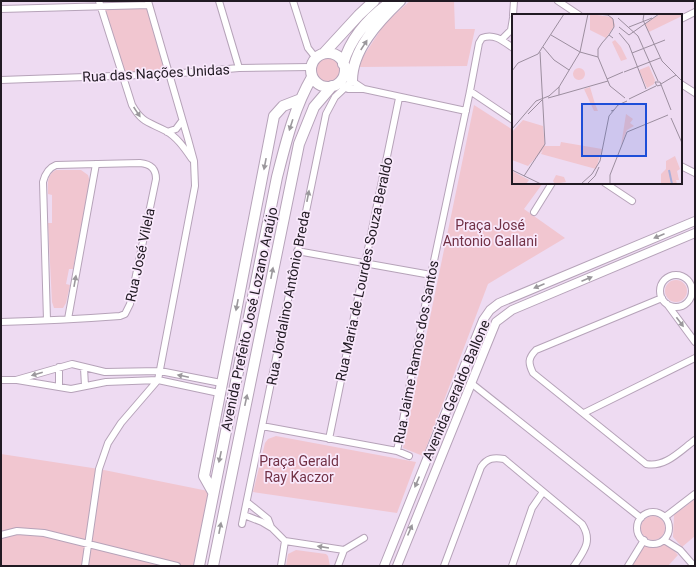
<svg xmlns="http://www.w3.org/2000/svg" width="696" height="567" viewBox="0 0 696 567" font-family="Roboto,sans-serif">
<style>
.green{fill:#f1c6d0}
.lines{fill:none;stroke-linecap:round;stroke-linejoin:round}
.minor-casing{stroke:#b6a3b9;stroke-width:8}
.tertiary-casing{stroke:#b6a3b9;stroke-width:10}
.primary-casing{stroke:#b6a3b9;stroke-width:12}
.minor{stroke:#fff;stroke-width:6}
.tertiary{stroke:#fff;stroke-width:8}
.primary{stroke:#fff;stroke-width:10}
.oneway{fill:#9b989c}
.labels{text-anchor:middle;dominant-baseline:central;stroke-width:3.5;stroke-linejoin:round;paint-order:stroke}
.street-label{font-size:14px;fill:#211a23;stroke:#f9e9fc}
.park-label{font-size:14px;fill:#713145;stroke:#f9e9fc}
.inset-river{fill:none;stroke:#a8aeda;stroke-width:2}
.inset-road{fill:none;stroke:#9c8e9f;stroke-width:1}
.view{fill:#1d4ed8;fill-opacity:0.15;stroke:#1d4ed8;stroke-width:2}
.inset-edge{fill:none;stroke:#211a23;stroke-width:2}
</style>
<rect width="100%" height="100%" fill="#eedbf2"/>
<path class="green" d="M410,1H454L455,29H475L467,66L360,67L359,63L385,23Z
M147,7L168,71L125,73L104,8Z
M315 70a13 13 0 1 1 26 0a13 13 0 1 1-26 0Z
M474,105L513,130V183H543L524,209L565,238L488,284L423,456L403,448Z
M56,170H81L88,175L90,182L73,269H69L66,284L70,285L66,303L63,308H54L52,302L48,223H52V195L48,194C48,185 46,175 56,170Z
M665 291a11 11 0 1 1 22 0a11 11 0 1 1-22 0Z
M276,436L416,462L397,513L253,492L265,443L268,439Z
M1,454L99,469L213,492L199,566H1Z
M695,499V536L682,547L673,537L674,515Z
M641 528a12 12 0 1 1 24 0a12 12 0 1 1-24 0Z
M644,540L655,544L664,540L678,555L668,566H628Z
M296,550L326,554L328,556L330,566H286L288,554Z"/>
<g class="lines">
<g class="minor-casing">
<path id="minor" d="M99,1L132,105C142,123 149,122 166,131C177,137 185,149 192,159
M219,1L239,68
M293,1L308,48L316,58
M558,1L579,15
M1,9L149,5
M513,15L514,1
M681,19L695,12
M501,40L511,30L513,18
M345,69L352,81L364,89L466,111
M1,80L170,74L239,68L311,67
M338,83L348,89H364
M681,84L695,93
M470,91L513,120
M167,132L176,129L182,121
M681,166L695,173
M605,183L632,201
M534,212L552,183
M297,251L431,275
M660 291a16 16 0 1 1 32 0a16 16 0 1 1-32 0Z
M662,298L536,350C528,358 528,363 533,373L646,464C665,468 680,451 695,440
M667,304L695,342
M68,319L96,164
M1,322C41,321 80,319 120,316L125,314L130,304L156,179C156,169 151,164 140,163L56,165C48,168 45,174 43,182L47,320
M59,367V387
M84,368L85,386
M1,380H16L72,364L105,372L160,371L221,383
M17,380L71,389L106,382L158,380L219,393
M471,383L641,518
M584,413L695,358
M262,426L397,451L409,456
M329,439L399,98
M397,451L431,275L470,91L479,43L482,38C494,33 503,41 513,48
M247,502L268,519L271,527
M637 528a16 16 0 1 1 32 0a16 16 0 1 1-32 0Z
M244,515L262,522L272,528L285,541L344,550L338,566
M665,517L695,494
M242,524L326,114L335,97L352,81
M1,535L17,531L44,533L177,566
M664,540L680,550L694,566
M344,550L364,538
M85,566L99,469L108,443L121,423L158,380L195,186L194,161L188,139L148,1
M281,566L285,541
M444,566L481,467C487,458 494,457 504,459L582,524C593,541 584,551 574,566
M512,566L532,508L543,492
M628,566L644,540"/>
</g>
<g class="tertiary-casing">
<path id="tertiary" d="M384,566L483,320L490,310L499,303L695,221
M397,566L496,322L512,310L695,233"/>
</g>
<g class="primary-casing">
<path id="primary" d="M324,53L359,15L374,1
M311 70a17 17 0 1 1 34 0a17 17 0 1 1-34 0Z
M343,64C351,36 369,17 392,1
M352,81C352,50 378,22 400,1
M213,492L204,476L274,116L283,106L301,99
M199,566L277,177C286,142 294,108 312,77
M213,566L299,144L314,107L332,86"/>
</g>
<use href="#minor" class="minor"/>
<use href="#tertiary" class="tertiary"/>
<use href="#primary" class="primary"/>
</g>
<defs><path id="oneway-solid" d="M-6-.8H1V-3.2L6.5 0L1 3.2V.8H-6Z"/></defs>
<g class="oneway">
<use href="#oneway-solid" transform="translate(364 45) rotate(-57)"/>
<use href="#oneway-solid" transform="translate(137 112) rotate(56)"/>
<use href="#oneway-solid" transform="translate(291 125) rotate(108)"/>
<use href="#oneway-solid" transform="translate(265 164) rotate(101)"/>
<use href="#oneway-solid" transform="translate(308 196) rotate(-79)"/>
<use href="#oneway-solid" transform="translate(659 236) rotate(157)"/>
<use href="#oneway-solid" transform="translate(272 273) rotate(-79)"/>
<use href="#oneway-solid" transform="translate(587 279) rotate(-23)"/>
<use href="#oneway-solid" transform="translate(75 281) rotate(-80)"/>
<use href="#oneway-solid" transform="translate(539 286) rotate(157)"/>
<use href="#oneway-solid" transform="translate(237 305) rotate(101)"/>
<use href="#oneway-solid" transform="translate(680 322) rotate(53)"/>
<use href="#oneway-solid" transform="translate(37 374) rotate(164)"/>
<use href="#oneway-solid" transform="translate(183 376) rotate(-168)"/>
<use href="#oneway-solid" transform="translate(246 400) rotate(-78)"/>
<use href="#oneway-solid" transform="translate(220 457) rotate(102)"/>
<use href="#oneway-solid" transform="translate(417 482) rotate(113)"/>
<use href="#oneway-solid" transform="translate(220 528) rotate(-79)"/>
<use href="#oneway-solid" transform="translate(410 530) rotate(-67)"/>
<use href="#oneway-solid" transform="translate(323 547) rotate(-171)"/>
</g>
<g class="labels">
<g class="street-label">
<text transform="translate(156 73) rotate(-3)">Rua das Nações Unidas</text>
<text transform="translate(140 255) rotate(-78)">Rua José Vilela</text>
<text transform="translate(364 269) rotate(-78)">Rua Maria de Lourdes Souza Beraldo</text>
<text transform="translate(288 298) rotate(-79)">Rua Jordalino Antônio Breda</text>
<text transform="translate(249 319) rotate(-78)">Avenida Prefeito José Lozano Araújo</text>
<text transform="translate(416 352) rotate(-79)">Rua Jaime Ramos dos Santos</text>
<text transform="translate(456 390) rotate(-67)">Avenida Geraldo Ballone</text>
</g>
<g class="park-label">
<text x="490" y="225">Praça José<tspan x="490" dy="16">Antonio Gallani</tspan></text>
<text x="299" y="461">Praça Gerald<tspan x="299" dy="16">Ray Kaczor</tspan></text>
</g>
</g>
<g transform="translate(512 14)">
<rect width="170" height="170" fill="#eedbf2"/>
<path d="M78,0L100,3L103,11L94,24L78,16ZM148,0H170V2L137,18L133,10ZM103,26L109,33L105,35L109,33L115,45L109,47L100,28ZM137,52L143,66L142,70L135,74L127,56ZM61 60a6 6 0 1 1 12 0a6 6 0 1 1-12 0ZM78,73L83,90L86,97H82L72,75ZM114,100L121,105L118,109L122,112L115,116L109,132ZM11,106L31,112L33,132H48L49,128L90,135L84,155L29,140L31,136L16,152L0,146V118ZM163,142L168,155L165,157L167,166H164L165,170H149V160L154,155V147ZM0,157L17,166L14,170H0ZM44,161L52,163L54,168L43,170L41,167Z" fill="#f1c6d0"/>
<path class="inset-river" d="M157,156L160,170"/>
<path class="inset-road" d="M85,0L96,1L101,5L102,13L97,21M132,0L131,6L150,47L170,67M106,4L126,22L146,67M107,13L117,21L147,0M117,13L140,4M107,19L117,31L134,75M39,21L68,38L86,43M101,24L97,21L90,29L86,35V43L98,72L113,84M31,33L42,46L57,56M120,39L153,26M0,57L6,49L26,40L52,0M112,58L148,44M95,65L111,58M149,70L164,61M149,71L145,72L143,68H148L159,96M47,81L96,67M36,84L47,81V73M117,85L144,72M102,96L106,91L115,87M16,100L30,86M159,104L170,129M0,115L24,87L37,82L47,73L68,38L76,0M0,156L29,170M12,162L33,130L28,38M69,170L80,160L88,147L97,102L102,96L99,97M75,170L83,162L87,153M98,170V161L115,118L156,101"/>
<path class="view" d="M70,90H134V142H70Z"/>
<rect width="170" height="170" class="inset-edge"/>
</g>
<rect width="696" height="567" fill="none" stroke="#211a23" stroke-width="4"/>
</svg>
